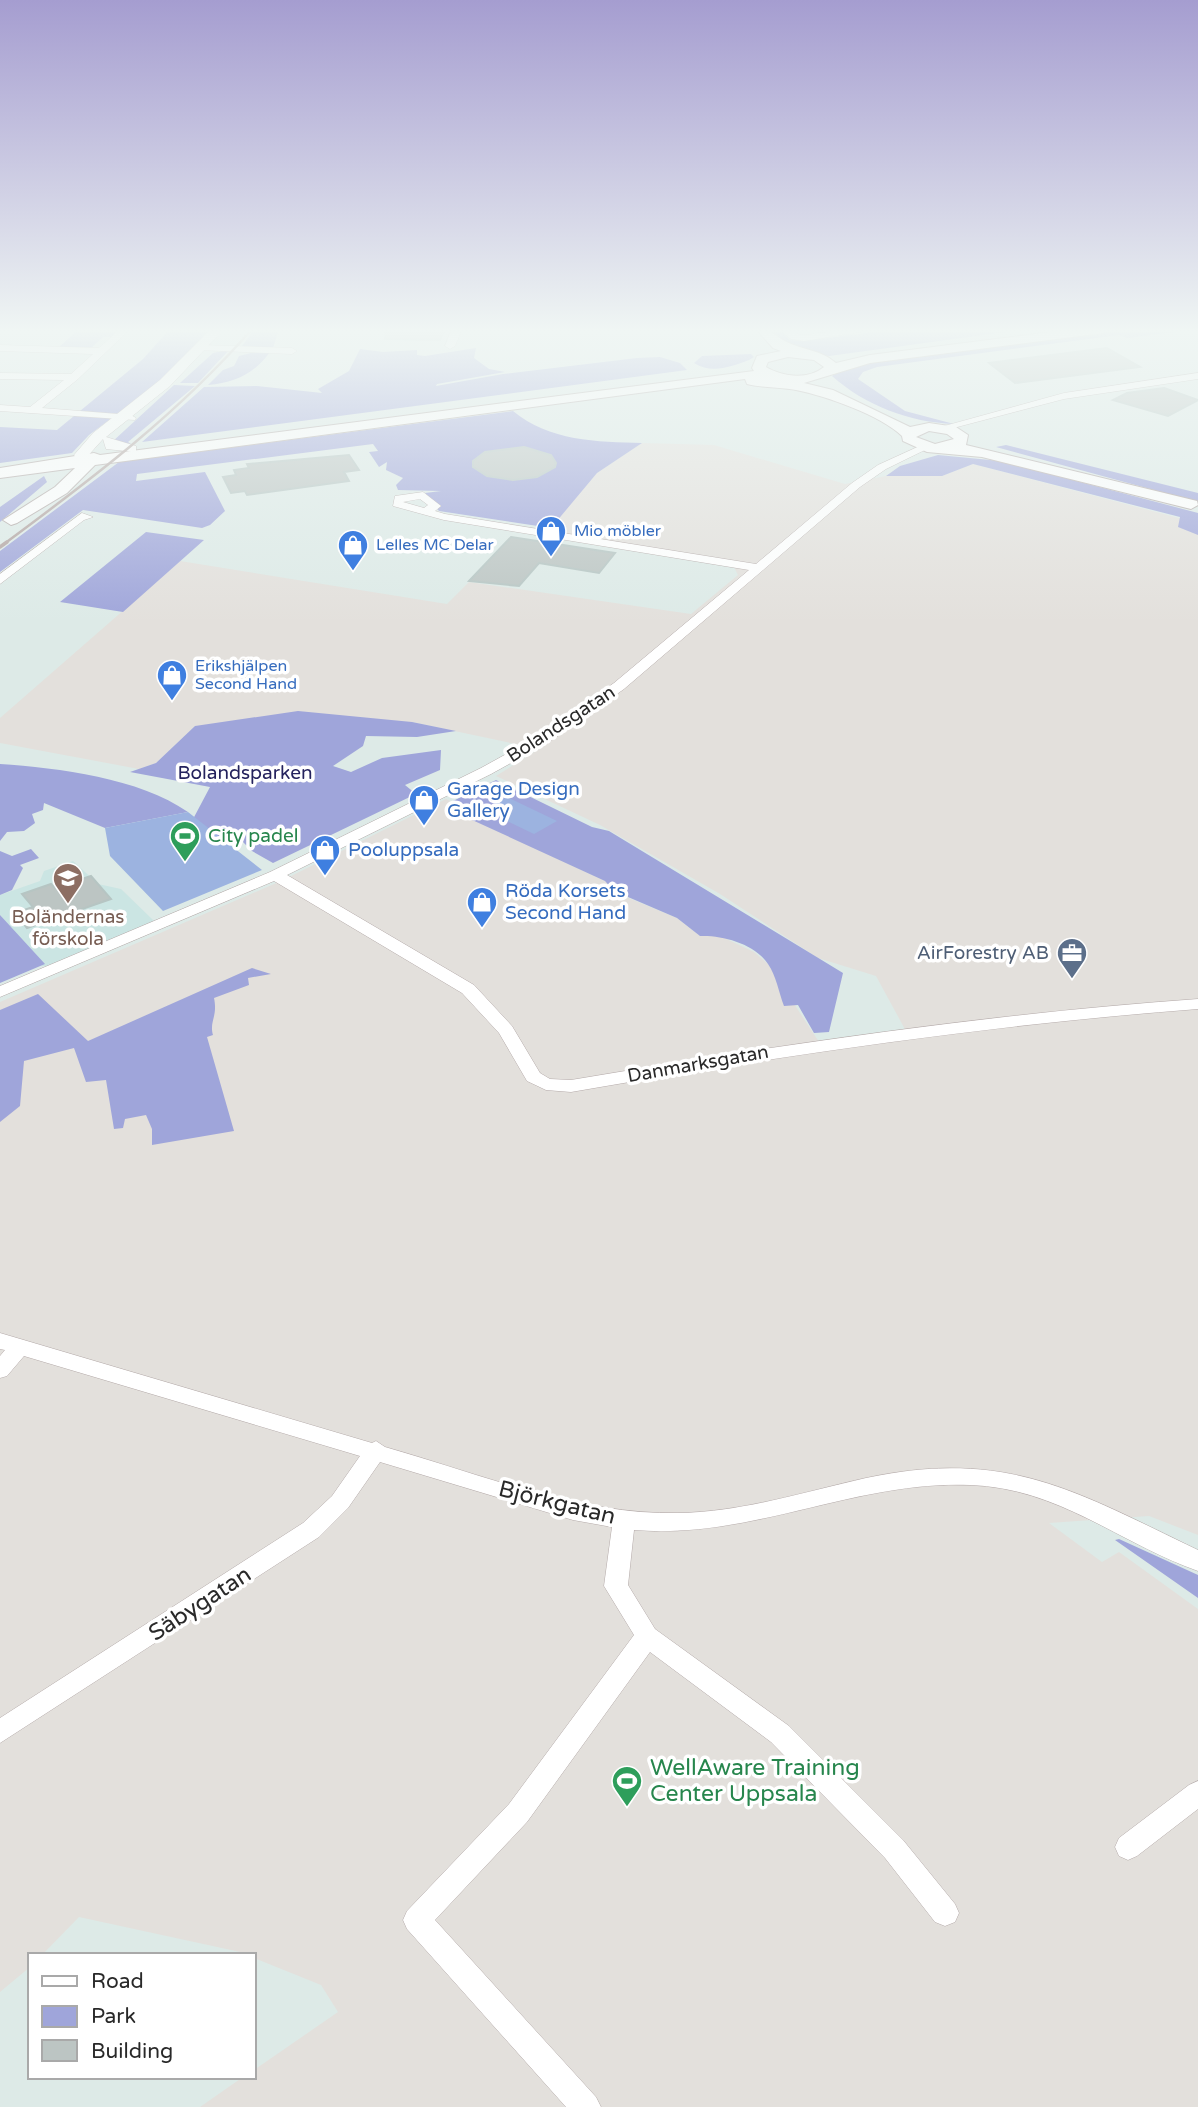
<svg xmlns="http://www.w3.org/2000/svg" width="1198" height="2107" viewBox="0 0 1198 2107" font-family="'Varela Round',sans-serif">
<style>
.industrial{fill:#e3e0dc}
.education{fill:#cbe5e3}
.green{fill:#9fa5da}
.pitch{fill:#9cb3e0}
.building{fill:#bcc5c3;stroke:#b6c5c3;stroke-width:2}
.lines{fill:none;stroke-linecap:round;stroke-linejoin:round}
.minor-casing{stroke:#b4aaa9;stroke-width:1}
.tertiary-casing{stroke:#b4aaa9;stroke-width:1}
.secondary-casing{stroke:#b4aaa9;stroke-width:2}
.minor{fill:#fff;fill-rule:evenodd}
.tertiary{fill:#fff;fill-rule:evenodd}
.secondary{fill:#fff;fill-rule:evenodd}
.rail-far1{stroke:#b1a2a0;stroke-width:2.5}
.rail{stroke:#b1a2a0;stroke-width:3.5}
.labels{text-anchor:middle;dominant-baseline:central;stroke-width:7;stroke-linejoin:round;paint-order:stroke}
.far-shop-label{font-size:16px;fill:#366cbe;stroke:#fff;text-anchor:start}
.street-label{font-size:19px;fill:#292929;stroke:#fff}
.park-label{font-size:19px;fill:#24225d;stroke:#fff}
.shop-label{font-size:19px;fill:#366cbe;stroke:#fff;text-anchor:start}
.leisure-label{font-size:19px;fill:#27864d;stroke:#fff;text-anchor:start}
.education-label{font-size:19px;fill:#785e54;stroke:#fff}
.service-label{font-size:19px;fill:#4e5e75;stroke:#fff;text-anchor:end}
.near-street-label{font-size:23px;fill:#292929;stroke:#fff}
.near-leisure-label{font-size:23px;fill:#27864d;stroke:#fff;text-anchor:start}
</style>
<rect width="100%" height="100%" fill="#ddeae7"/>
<path class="industrial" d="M642,443L714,445L845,484L886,476H942L973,464L1198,523V1535L1149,1516L1049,1523L1102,1562L1119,1552L1198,1609V2107H200L243,2077H254V2070L338,2012L321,1985L254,1958V1955L79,1917L42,1955H30V1967L0,1992V1002L281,881L446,799L478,814L470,818L605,881L614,892L677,918L700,936L718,935L754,952L768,964L821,1045L907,1033L876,976L818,958L720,894L600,825L496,776L539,749L412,722L195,726L156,763L139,769L0,743V718L180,561L447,604L469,582L691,614L738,575L734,567L544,535L597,473Z"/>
<path class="education" d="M73,861L98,884L121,889L154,921L49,966H42L0,915V895L40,881L44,871Z"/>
<path class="green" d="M79,329H121L111,337H103L91,348L59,347Z
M170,329H213L159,383L89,435L72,453L0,463V427L57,430L143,359Z
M255,329H279L273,348L241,347Z
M768,329H778L790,340L804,341L898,329H1027L829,356C805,352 781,350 768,329Z
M1125,329H1198L1127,338L1119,335L877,367L863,372L858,379L905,411L954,424C909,422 866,406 832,376L846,367L886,360Z
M476,348L474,358L489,369L505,372L437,384L436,386L503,374L637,358L660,357L680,363L687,370L142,442L204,387L257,386L322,393L318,389L349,371L360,349L383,352L417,350V355L425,356Z
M229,350L198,383H180L213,353Z
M255,352H270C255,373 235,383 208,385L223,370L234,366L239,356Z
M751,354L754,357L749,360C730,367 712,374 694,363L702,356Z
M174,385L195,386L128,442L131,444L112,442Z
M513,411C549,441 597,442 642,443L597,473L551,528L439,511L425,493L441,491L398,490L396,485L403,478L386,470L387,462L379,467L369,452L378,451L373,444L137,474L136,481L205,472L225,511L210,525L202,528L83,510L0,572V551L119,462Z
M1006,445L1198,493V502L996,447Z
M938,455L1001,461L1198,513V535L1178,527L1180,517L973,464L942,476H886L900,466Z
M44,476L47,482L0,522V507Z
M146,532L204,540L123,612L60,602Z
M298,711L412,722L456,731L417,737L366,736L363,746L333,766L351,772L382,758L441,750L440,770L405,785L416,794L273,863L252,851L243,842L210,838L192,821L210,787L130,772L156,763L195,726Z
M0,764C59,768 139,778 188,812L105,828L44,803L43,810L32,814L35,823L24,831L7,832L0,841Z
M496,780L592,827L609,831L843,973L829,1032L814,1033L798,1005L784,1006C779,993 776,975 768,964C755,944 723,935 700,936L677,918L614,891L605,881L470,819L477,814L453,801Z
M31,849L39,858L20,865L23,868L12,890L0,895V851L12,856Z
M0,915L45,964L0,983Z
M252,968L271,974L248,978L249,985L214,998C218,1017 209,1021 213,1035L207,1037L234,1131L152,1145V1129L146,1115L125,1119L123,1128L114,1129L106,1080L86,1082L74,1048L24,1061L20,1106L0,1122V1010L38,994L88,1041Z
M1119,1539L1198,1575V1598L1115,1540Z"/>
<path class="pitch" d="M507,797L557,821L534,834L484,810Z
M188,812L262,870L163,911L110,856L105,828Z"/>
<path class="building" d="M386,329H445L440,340L385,339Z
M1107,348L1140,367L1015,383L989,363Z
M1164,388L1198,400L1168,416L1113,400L1127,393Z
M524,447L551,455L556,463L555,467L537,477L513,480L487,476L473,467V461L485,452Z
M349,455L359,470L344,472L349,481L247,495L245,491L231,493L223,477L236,475L234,470L249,468L247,464Z
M511,537L615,553L599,573L539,563L519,586L469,581Z
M91,876L111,899L27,928L15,913L33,907L22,894L51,884L55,888Z"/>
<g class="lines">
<g class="minor-casing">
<path id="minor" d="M120,329H130L78,379L42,408L131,415L136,418L135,420L0,411V405L30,407L64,380L0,379V373L71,374L93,354L0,351V345L99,348Z
M452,329H462L455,346L450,349L445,346Z
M779,329H789L797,334L804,335L854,329H878L804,341L791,339Z
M201,345L292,348L297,351L292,354L198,350V346Z
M1198,373V379L1064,399L942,431L937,428L1064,393Z
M922,445L931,447L886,469L860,487L624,689L549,742L491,774L287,875L474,985L512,1026L540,1073L550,1079L571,1080C779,1045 987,1014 1198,999V1009C987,1025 779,1056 571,1092L546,1090L527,1081L499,1033L462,993L274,881L0,997V986L270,872L481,768L539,736L614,683L749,570L444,520L393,506L395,496L423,492L441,506L435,511L445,514L756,564L852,483L878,465ZM420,499L428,505L424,508L403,502Z
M82,513L93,517L84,520L0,584V574Z
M0,1333L372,1443L376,1441L385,1447C480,1474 579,1515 678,1513C742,1512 804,1492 866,1478C1007,1448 1075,1491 1198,1550V1571C1119,1543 1059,1488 970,1485C856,1480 751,1540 634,1530L628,1585L655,1629L789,1726L903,1840L955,1904L959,1913L955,1922L945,1926L935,1922L885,1858L771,1742L650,1652L527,1822L435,1920L596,2097L601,2107H566L407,1929L403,1920L407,1911L509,1804L634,1635L604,1586L612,1527L573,1520L380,1462L348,1508L319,1537L0,1743V1718L303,1523L332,1496L360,1456L24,1356L7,1376L0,1378V1356L5,1350L0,1349Z
M1198,1781V1809L1137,1856L1128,1860L1119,1856L1115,1847L1119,1838L1189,1785Z"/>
</g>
<g class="tertiary-casing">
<path id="tertiary" d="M211,329H224L170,386L106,437L136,446V452L106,449L103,439L86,458H76L74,455L93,433L160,380Z"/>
</g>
<g class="secondary-casing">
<path id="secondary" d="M756,329H768C794,353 815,345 836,363L870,355L1075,329H1109L1103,333L870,363L804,383L833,390L910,427L929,423L956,427L968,435L966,445L1197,501L1198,505L1191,509L982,457L927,452L903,441L902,436C880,415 826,396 796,390C780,387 763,388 747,384L745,379L95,465L67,493L17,523L11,525L3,520L55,487L75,468L0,478V468L94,453L100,455L754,371L752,368L757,356L781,351L773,348ZM788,357L814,360L824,367C808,380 783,377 766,367L768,362ZM929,431L947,434L954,439L935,444L916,437Z"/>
</g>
<use href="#minor" class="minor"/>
<use href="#tertiary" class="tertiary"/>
<use href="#secondary" class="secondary"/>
<path class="rail-far1" d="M4,544C93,478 179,413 252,329"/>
<path class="rail" d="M0,547L7,542"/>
</g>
<linearGradient id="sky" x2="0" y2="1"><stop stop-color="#a59dd0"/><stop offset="0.53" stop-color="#f0f6f4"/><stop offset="1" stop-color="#f0f6f4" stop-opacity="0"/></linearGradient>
<rect width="1198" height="624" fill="url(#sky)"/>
<defs>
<g id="shop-pin" transform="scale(1.575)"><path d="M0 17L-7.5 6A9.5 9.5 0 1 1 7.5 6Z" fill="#3f7fe0" stroke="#fff"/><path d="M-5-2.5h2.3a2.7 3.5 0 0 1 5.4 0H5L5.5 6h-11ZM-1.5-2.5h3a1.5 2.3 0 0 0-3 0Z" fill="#fff"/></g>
<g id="stadium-pin" transform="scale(1.575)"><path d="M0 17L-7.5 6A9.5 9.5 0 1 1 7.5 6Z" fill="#2e9e5b" stroke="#fff"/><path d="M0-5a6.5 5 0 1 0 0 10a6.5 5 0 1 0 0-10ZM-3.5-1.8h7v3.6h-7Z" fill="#fff"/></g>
<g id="school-pin" transform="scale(1.575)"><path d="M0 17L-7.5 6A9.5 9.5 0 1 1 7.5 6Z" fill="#8d6e63" stroke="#fff"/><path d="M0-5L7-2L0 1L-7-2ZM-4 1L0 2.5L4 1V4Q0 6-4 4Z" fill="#fff"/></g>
<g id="office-pin" transform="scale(1.575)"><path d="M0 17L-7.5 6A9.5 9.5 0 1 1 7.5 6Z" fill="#5c6f8a" stroke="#fff"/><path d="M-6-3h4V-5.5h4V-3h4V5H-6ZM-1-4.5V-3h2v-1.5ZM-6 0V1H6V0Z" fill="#fff"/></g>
</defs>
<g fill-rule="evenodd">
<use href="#shop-pin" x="551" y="531"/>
<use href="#shop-pin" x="353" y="545"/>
<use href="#shop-pin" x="172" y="675"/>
<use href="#shop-pin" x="424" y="800"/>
<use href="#stadium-pin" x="185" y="836"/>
<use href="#shop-pin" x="325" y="850"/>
<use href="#school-pin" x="68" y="878"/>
<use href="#shop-pin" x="482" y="902"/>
<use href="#office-pin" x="1072" y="953"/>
<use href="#stadium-pin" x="627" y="1781"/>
</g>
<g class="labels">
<g class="far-shop-label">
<text x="574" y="531">Mio möbler</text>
<text x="376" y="545">Lelles MC Delar</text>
<text x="195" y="666">Erikshjälpen<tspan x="195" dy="18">Second Hand</tspan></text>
</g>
<g class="street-label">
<text transform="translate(561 724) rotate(-33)">Bolandsgatan</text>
<text transform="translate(698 1064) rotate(-10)">Danmarksgatan</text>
</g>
<g class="park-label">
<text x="245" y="773">Bolandsparken</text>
</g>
<g class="shop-label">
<text x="447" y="789">Garage Design<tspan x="447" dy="22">Gallery</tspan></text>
<text x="348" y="850">Pooluppsala</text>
<text x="505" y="891">Röda Korsets<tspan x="505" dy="22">Second Hand</tspan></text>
</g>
<g class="leisure-label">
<text x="208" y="836">City padel</text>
</g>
<g class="education-label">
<text x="68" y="917">Boländernas<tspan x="68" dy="22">förskola</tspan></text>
</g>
<g class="service-label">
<text x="1049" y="953">AirForestry AB</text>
</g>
<g class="near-street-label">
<text transform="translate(557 1503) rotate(14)">Björkgatan</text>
<text transform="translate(200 1604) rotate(-33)">Säbygatan</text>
</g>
<g class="near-leisure-label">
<text x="650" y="1768">WellAware Training<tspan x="650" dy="26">Center Uppsala</tspan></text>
</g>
</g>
<rect x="28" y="1953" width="228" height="126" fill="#ffffff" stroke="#a9a9a9" stroke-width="2"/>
<rect x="42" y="1976" width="35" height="10" fill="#ffffff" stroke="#a9a9a9" stroke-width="2"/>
<text x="91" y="1988" font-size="21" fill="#292929">Road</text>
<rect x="42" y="2006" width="35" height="21" fill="#9fa5da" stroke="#a9a9a9" stroke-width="2"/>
<text x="91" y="2023" font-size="21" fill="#292929">Park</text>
<rect x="42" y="2040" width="35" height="21" fill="#bcc5c3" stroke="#a9a9a9" stroke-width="2"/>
<text x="91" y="2058" font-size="21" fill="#292929">Building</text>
</svg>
